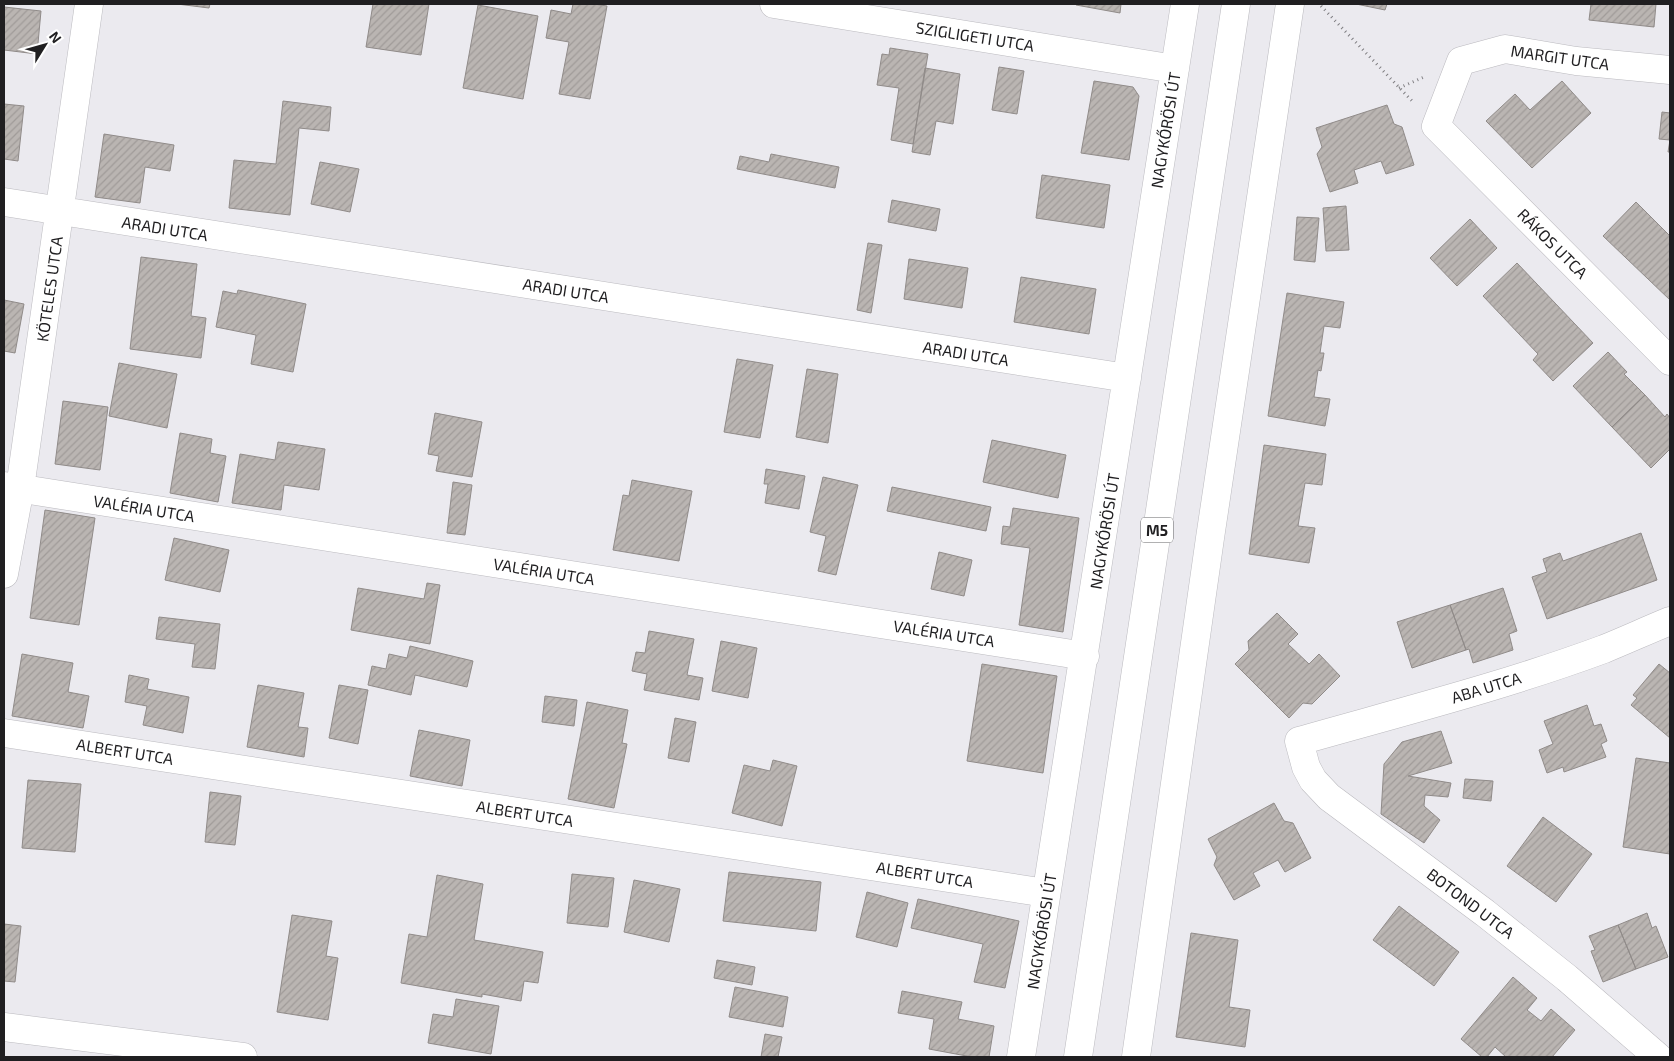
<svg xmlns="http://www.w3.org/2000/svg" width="1674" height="1061" viewBox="0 0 1674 1061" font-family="'Exo 2',sans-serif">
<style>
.building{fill:url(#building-hatch);stroke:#908b89}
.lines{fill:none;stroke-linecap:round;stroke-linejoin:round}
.street-casing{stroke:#bbbabf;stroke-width:29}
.primary-casing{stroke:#bbbabf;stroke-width:29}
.path{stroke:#7e7d80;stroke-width:3;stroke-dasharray:1 4;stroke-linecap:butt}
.street{stroke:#fff;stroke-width:28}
.primary{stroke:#fff;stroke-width:28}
.labels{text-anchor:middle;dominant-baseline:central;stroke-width:4;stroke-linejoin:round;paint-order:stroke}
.shield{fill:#fff;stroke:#636264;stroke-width:1}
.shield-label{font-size:15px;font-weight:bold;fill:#201f21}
.street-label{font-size:16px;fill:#201f21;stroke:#fff}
</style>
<defs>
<pattern id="building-hatch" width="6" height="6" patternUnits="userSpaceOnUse" patternTransform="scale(1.25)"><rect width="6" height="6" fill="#bab5b2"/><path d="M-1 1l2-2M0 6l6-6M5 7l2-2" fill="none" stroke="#a09b99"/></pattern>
</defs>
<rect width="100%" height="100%" fill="#ebeaef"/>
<path class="building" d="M177,4H210L209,8Z
M373,4H429L421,55L366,47Z
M573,4H594L607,6L590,99L559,94L569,42L546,38L551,10L571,14Z
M1077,4H1121L1120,13L1076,5Z
M1356,4H1387L1385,10Z
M1591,4H1656L1654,27L1589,20Z
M478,5L538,16L523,99L463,88Z
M4,7L41,11L37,54L4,50Z
M890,48L928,54L913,144L891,140L899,88L877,85L882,54L889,55Z
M999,67L1024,71L1017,114L992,110Z
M925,68L960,74L953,124L936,121L930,155L912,152Z
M1094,81L1133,87L1139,96L1129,160L1081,153Z
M1562,81L1591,113L1532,168L1486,121L1515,94L1530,110Z
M283,101L331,107L329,131L299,128L290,215L229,208L234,160L276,164Z
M4,104L24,106L18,161L4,159Z
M1387,105L1394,124L1402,127L1414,165L1386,174L1381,161L1354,170L1358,183L1330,192L1317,154L1322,147L1316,128Z
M1662,112L1670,113V152H1668L1670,140L1659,139Z
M104,134L174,145L170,171L145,167L140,203L95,197Z
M771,154L839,167L835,188L737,169L740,156L769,162Z
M320,162L359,169L350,212L311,204Z
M1042,175L1110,185L1104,228L1036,218Z
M892,200L940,209L936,231L888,222Z
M1636,202L1670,236V300L1603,236Z
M1346,206L1349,250L1326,251L1323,208Z
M1297,217L1319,218L1315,262L1294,260Z
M1470,219L1497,248L1457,286L1430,258Z
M868,243L882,245L871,313L857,310Z
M141,257L197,264L191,316L206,318L201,358L130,349Z
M909,259L968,268L962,308L904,299Z
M1517,263L1593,343L1553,381L1533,360L1538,354L1483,296Z
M1021,277L1096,289L1089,334L1014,322Z
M238,290L306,304L293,372L251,364L256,335L216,327L223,291L237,294Z
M1287,293L1344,302L1340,328L1324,326L1320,353H1324L1321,371L1318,370L1314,397L1330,399L1325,426L1268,416Z
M4,300L24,304L15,353L4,351Z
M1608,352L1627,372L1624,374L1645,395L1612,427L1573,386Z
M737,359L773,365L760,438L724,432Z
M119,363L177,374L167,428L109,416Z
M807,369L838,374L828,443L796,437Z
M1645,395L1665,417L1667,414L1670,418V449L1651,468L1612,427Z
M63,401L108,407L100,470L55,464Z
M435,413L482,422L472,477L436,471L439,456L428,454Z
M180,433L212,439L210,453L226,456L218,502L170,493Z
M992,440L1066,455L1058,498L983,482Z
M278,442L325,449L319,490L284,485L281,510L232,503L240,454L275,460Z
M1264,445L1326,454L1322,485L1305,483L1298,526L1315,528L1309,563L1249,554Z
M766,469L805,476L799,509L765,503L768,484H764Z
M823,477L858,485L836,575L818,571L826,536L810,532Z
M632,480L692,491L679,561L613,550L623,495L629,496Z
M453,482L472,485L465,535L447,533Z
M892,487L991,507L986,531L887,511Z
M1013,508L1079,518L1063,632L1019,625L1030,548L1001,544L1003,526L1010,527Z
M45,510L95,518L79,625L30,618Z
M1641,533L1657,580L1547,619L1532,577L1547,572L1543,559L1560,553L1563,561Z
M174,538L229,550L220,592L165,580Z
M939,552L972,560L964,596L931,589Z
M427,583L440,585L430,644L351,630L358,588L424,599Z
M1503,588L1517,631L1509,634L1513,650L1473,663L1469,649L1466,650L1450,605Z
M1450,605L1466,650L1412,668L1397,622Z
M1277,613L1298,634L1288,644L1309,664L1319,654L1340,676L1312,704L1303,703L1289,718L1235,664L1249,650L1248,641Z
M159,617L220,624L215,669L192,667L195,644L156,639Z
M649,631L694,639L687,675L703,678L699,700L644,690L647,674L632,671L636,652L645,653Z
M721,641L757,648L748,698L712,691Z
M410,646L473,661L467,687L415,675L411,695L368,685L372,666L386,669L389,654L407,658Z
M22,654L73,663L68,692L89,696L83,728L12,716Z
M982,664L1057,676L1043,773L967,761Z
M1659,664L1670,673V738L1631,705L1637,698L1633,695Z
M129,675L149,679L147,689L189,697L183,733L143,725L147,706L125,702Z
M258,685L304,693L298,727L308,728L304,757L247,747Z
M339,685L368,690L358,744L329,738Z
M545,696L577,700L574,726L542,722Z
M587,702L628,710L622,743L627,744L614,808L568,799Z
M1587,705L1594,726L1601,724L1607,741L1601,744L1606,757L1564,772L1563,767L1547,773L1539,750L1553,744L1544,721Z
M675,718L696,722L689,762L668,758Z
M419,730L470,740L462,786L410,776Z
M1441,731L1452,763L1408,776L1451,783L1448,797L1425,795L1424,806L1440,820L1424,843L1381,814L1384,764L1402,742Z
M1636,758L1670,763V854L1623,847Z
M773,760L797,766L782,826L732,813L744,765L770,771Z
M1465,779L1493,781L1491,801L1463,798Z
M28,780L81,784L75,852L22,848Z
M210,792L241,796L235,845L205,842Z
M1274,803L1284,821L1293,823L1311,858L1285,872L1278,860L1253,873L1260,886L1234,900L1214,865L1217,857L1208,839Z
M1543,817L1592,854L1556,902L1507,866Z
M729,872L821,882L816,931L723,921Z
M572,874L614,878L608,927L567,923Z
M437,875L483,884L474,940L543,952L538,983L524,981L521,1001L482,994V997L401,983L409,934L427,937Z
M634,880L680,889L669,942L624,932Z
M867,892L908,903L897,947L856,937Z
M918,899L1019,921L1005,988L974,982L983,944L911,928Z
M1399,906L1459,952L1434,986L1373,940Z
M1647,913L1652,928L1656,926L1668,957L1636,969L1618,925Z
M292,915L332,921L326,956L338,958L328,1020L277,1012Z
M4,924L21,926L15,982L4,981Z
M1618,925L1636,969L1603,982L1591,951L1595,950L1589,936Z
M1191,933L1238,940L1229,1007L1250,1010L1245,1047L1176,1037Z
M717,960L755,967L752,985L714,978Z
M1513,977L1537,998L1527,1010L1541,1021L1551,1009L1575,1030L1552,1057H1506L1495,1047L1487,1057H1482L1461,1039Z
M735,987L788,997L783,1027L729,1017Z
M902,991L962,1002L958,1019L994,1026L989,1057H972L929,1049L934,1019L898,1013Z
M456,999L499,1006L491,1054L428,1043L433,1014L453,1017Z
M765,1034L782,1037L778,1057H761Z"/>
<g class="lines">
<g class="street-casing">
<path id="street" d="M774,4L1175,69
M1670,70L1576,61L1505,49L1461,61L1436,126L1670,361
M4,202L1127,378
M4,486L1085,656
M4,574L20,488L89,4
M4,733L1046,893
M4,1027L243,1057
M1021,1057L1185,4
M1658,1057L1567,978L1485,913L1329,797L1313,780L1306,767L1299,741C1401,712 1504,686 1604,649C1626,640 1648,630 1670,621"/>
</g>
<g class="primary-casing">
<path id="primary" d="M1078,1057L1236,4
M1136,1057L1210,538L1290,4"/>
</g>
<path class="path" d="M1321,6L1414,103
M1399,88L1424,77"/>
<use href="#street" class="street"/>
<use href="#primary" class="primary"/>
</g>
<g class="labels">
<rect class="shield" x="1141" y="517.5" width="32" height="25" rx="4"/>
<g class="shield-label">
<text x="1157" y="530">M5</text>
</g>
<g class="street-label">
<text transform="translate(975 36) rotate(9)">SZIGLIGETI UTCA</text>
<text transform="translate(1560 57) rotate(8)">MARGIT UTCA</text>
<text transform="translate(1165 130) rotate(-81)">NAGYKŐRÖSI ÚT</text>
<text transform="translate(165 228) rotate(9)">ARADI UTCA</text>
<text transform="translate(1553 243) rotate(45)">RÁKOS UTCA</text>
<text transform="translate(49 289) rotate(-82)">KÖTELES UTCA</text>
<text transform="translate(566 290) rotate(9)">ARADI UTCA</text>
<text transform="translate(966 353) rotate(9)">ARADI UTCA</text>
<text transform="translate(144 508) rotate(9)">VALÉRIA UTCA</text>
<text transform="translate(1104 531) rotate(-81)">NAGYKŐRÖSI ÚT</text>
<text transform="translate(544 571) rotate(9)">VALÉRIA UTCA</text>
<text transform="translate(944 633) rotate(9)">VALÉRIA UTCA</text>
<text transform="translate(1486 687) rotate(-17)">ABA UTCA</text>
<text transform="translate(125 751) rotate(9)">ALBERT UTCA</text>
<text transform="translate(525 813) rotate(9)">ALBERT UTCA</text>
<text transform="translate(925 874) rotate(9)">ALBERT UTCA</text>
<text transform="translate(1471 903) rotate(37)">BOTOND UTCA</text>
<text transform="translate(1041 931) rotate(-81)">NAGYKŐRÖSI ÚT</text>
</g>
</g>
<rect width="1674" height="1061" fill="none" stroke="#201f21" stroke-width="10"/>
<g transform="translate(45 45) rotate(53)" stroke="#ffffff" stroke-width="4" paint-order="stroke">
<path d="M0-4L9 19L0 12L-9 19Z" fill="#201f21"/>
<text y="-8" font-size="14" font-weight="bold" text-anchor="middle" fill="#201f21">N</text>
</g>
</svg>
